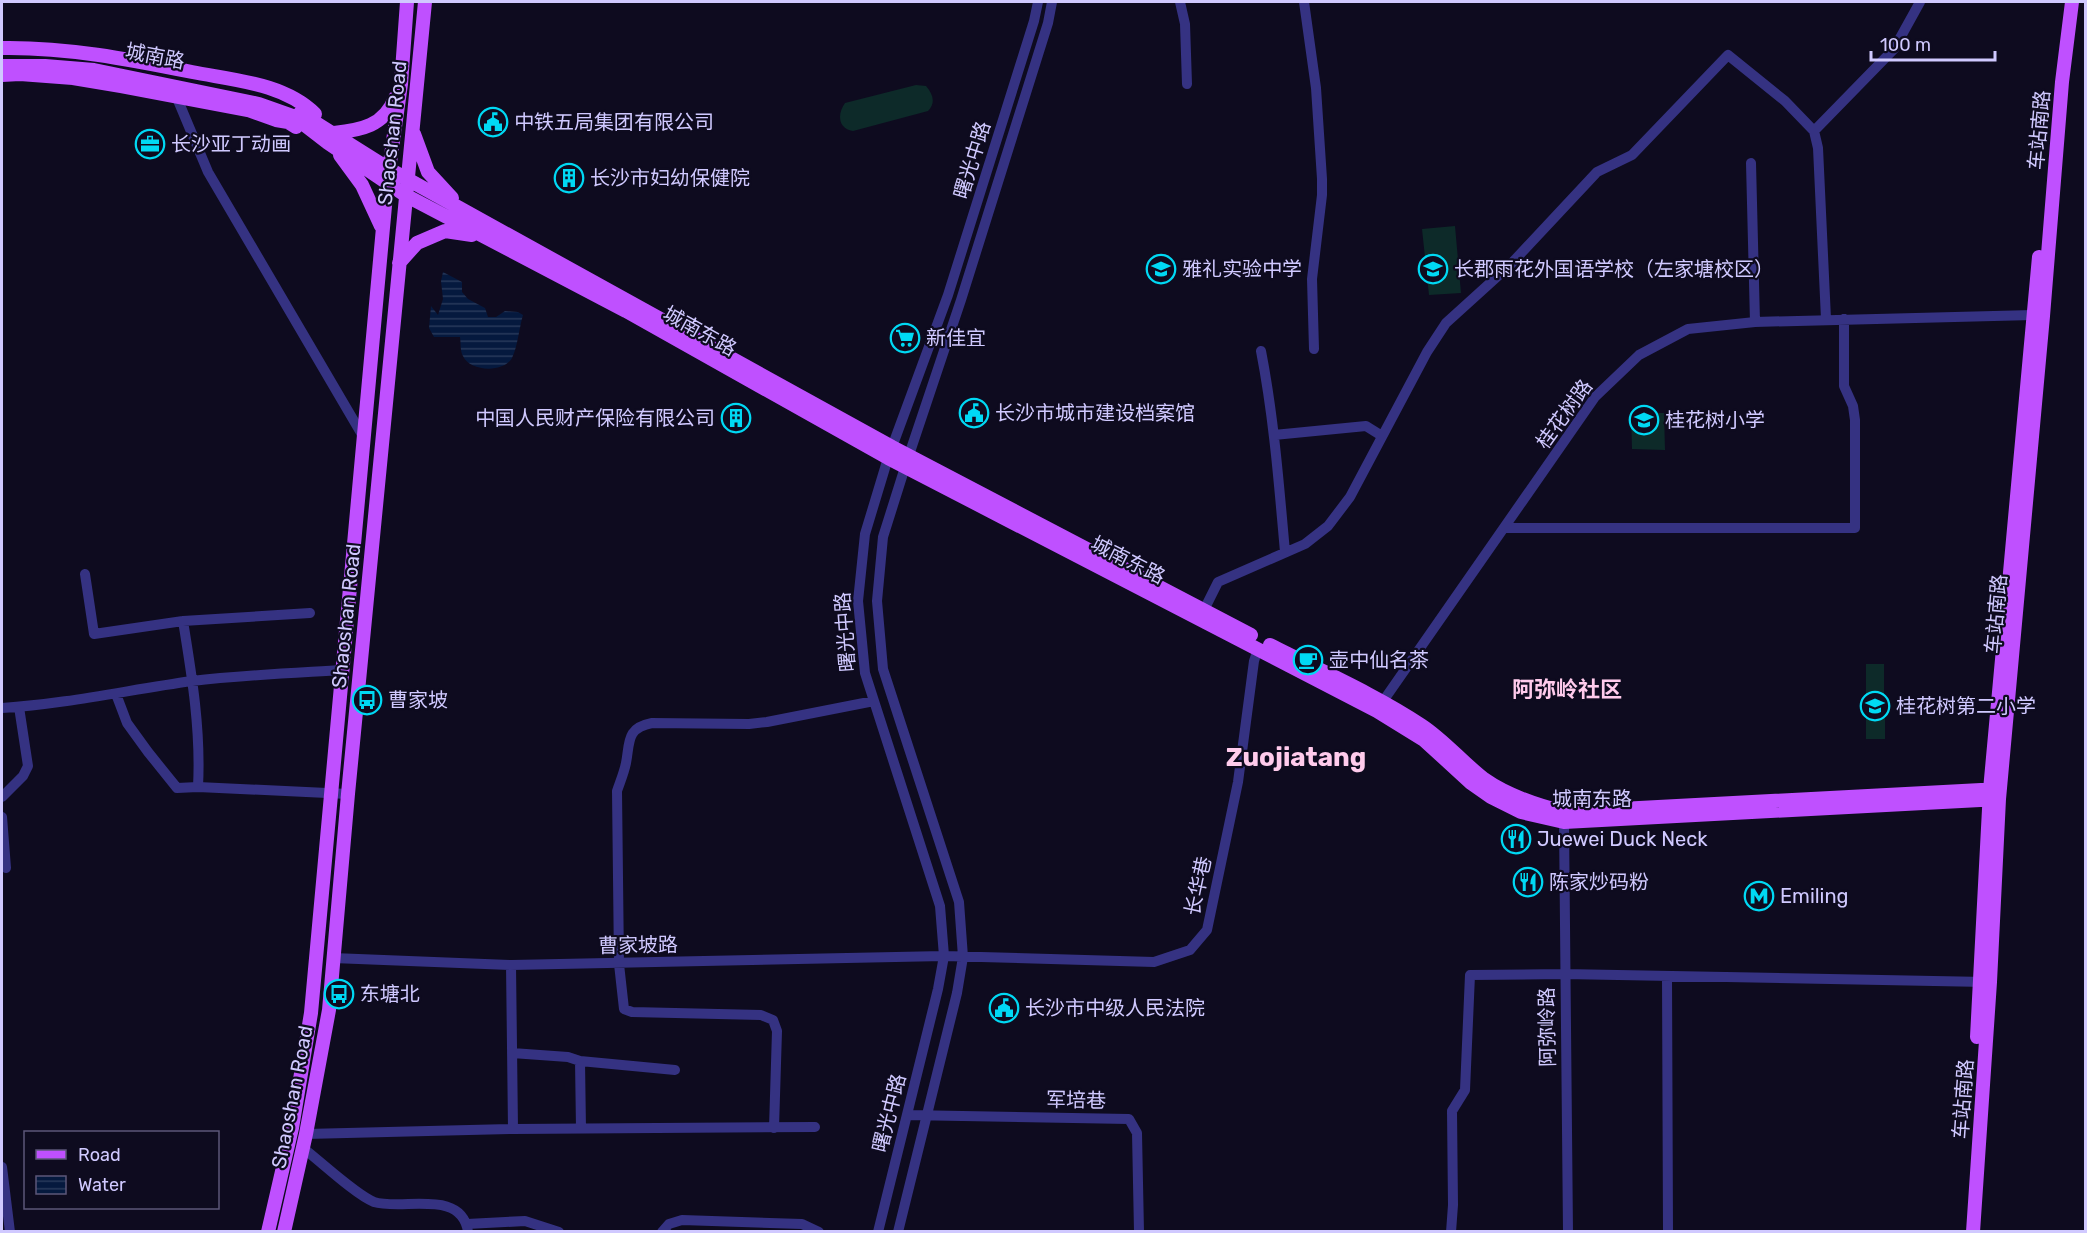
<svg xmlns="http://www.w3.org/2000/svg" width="2087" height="1233" viewBox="0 0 2087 1233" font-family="Rubik,'Noto Sans SC',sans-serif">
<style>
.pitch{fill:#0d2a29}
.water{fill:url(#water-rules)}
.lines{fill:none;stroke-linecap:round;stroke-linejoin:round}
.minor{stroke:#353282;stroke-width:10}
.major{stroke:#bf50ff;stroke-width:14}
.labels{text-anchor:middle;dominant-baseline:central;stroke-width:4.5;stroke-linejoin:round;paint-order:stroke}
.street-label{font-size:20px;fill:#d0c9ff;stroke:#0e0b1f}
.poi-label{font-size:20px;fill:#d0c9ff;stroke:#0e0b1f;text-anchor:start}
.quarter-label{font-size:22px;font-weight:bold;fill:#ffcbec;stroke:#0e0b1f}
.district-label{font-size:26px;font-weight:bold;fill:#ffcbec;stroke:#0e0b1f}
</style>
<defs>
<pattern id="water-rules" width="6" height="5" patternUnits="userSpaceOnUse" patternTransform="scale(1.5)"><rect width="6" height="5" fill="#05193e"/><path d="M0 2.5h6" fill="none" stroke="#28395b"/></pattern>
</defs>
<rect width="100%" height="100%" fill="#0e0b1f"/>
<path class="pitch" d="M916,85L926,86C933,94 936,103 928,111L853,131C838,129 837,114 845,103Z
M1455,226L1461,293L1429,295L1422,229Z
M1631,413H1664L1665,450L1632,449Z
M1866,664H1884V698H1866Z
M1866,705H1885V739H1866Z"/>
<path class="water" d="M443,272L462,282V292L468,299L485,308L488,317H496L505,311L518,312L523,315C519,328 518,345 512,358C504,373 470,372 463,356C460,351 461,343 460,337H434L429,328L431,306L438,315L443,299L441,281Z"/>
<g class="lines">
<path class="minor" d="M1180,2L1185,24L1187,84
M1304,2L1316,88L1322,179V195L1312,279L1314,349
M177,98L208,172L364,438
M1814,131L1894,49L1920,2
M1751,163L1755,322
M1261,351C1274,418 1279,485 1285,552
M1274,435L1366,426L1382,436
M1505,528H1855V420L1853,406L1844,386V319
M85,574L94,634L183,621L310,613
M1204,610L1218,582L1305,544L1328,526L1350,497L1427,352L1446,323L1510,265L1597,172L1632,155L1728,55L1785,101L1814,131L1818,148L1826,319
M183,621C192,676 201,731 198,787
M116,694L127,723L148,752L177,788L198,787L348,794
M1379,707L1595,397L1639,355L1688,329L1755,322L2033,315
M2,708C66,704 128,690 192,681C242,675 293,673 343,670
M2,797L23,776L28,766L19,707
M2,817L6,868
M1564,822L1568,1232
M333,958L511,965L944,956L1154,962L1190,950L1207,930L1238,782L1254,661L1258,649
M511,965L513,1129
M1667,976L1668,1232
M512,1053L568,1057L580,1061L675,1070
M580,1061L581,1129
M907,1115L1129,1119L1137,1133L1139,1232
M774,1128L777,1031L773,1020L761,1015L632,1012L624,1009L619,964L617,791C620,782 624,773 626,763C630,742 626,728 652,723L749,724L767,722L874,701
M306,1134L513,1129L815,1127
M303,1148C320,1161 356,1195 374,1202C402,1211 462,1188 468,1232
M2,1167L10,1232
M467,1224L525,1221L559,1232
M662,1232L669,1224L682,1220L802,1224L819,1232
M878,1232L938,989L944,956L940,906L865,673L858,601L865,534L888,458L948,295L1034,21L1038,2
M898,1232L957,993L963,957L959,902L883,669L877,601L883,537L906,464L961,300L1048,23L1052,2
M1451,1232L1453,1205L1452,1111L1465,1090L1470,975L1564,974L1986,982"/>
<path class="major" d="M2,48C66,47 128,59 192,72C232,80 284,83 315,114
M2,66H45L94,70L259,104L293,116L328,143L405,195L626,311L888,458L1377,711L1424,740L1471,783L1491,797L1521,812L1564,822L1999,799
M2,75L20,74L73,78L121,86L248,110L276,120L288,122L296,127
M300,113L389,169L892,447L1251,635
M334,133C361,130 384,126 395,98
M414,134L428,172L452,198
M340,155L362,185L381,226
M399,263L417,243L445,231L472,235
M1270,645C1321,671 1374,694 1421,725C1444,740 1462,762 1484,779C1508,796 1536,805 1564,812L2000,789
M1977,1037L1990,790L2039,257
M268,1232L292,1128L311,1013L387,184L401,84L407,2
M284,1232L306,1134L329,1010L348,794L425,2
M1973,1232L1990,982L1999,799L2043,316L2062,82L2072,2"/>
</g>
<defs>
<g id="civic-ring" transform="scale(1.5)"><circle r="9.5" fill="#0e0b1f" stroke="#00d9f4" stroke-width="1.5"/><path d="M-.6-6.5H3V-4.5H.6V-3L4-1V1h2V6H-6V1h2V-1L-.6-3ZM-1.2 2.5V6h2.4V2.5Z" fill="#00d9f4"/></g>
<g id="office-ring" transform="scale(1.5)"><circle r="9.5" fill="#0e0b1f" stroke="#00d9f4" stroke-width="1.5"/><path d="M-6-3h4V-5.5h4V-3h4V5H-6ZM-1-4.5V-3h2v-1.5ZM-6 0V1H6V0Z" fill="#00d9f4"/></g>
<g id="building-ring" transform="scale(1.5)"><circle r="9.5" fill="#0e0b1f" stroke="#00d9f4" stroke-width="1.5"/><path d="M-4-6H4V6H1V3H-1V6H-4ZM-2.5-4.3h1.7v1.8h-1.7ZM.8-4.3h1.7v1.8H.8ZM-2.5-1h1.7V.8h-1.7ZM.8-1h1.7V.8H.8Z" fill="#00d9f4"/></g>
<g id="school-ring" transform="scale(1.5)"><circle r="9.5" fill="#0e0b1f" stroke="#00d9f4" stroke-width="1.5"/><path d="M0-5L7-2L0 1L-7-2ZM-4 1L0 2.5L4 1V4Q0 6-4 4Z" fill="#00d9f4"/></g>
<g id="supermarket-ring" transform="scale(1.5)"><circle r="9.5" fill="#0e0b1f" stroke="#00d9f4" stroke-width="1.5"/><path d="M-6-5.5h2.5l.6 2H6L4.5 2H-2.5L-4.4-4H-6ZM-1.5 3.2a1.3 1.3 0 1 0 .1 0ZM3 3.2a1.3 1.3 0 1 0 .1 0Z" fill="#00d9f4"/></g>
<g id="cafe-ring" transform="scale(1.5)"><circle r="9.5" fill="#0e0b1f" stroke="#00d9f4" stroke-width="1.5"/><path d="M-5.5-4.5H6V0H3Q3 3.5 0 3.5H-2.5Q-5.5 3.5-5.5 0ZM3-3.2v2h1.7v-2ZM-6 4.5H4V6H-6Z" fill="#00d9f4"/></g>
<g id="bus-ring" transform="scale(1.5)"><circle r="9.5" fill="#0e0b1f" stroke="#00d9f4" stroke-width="1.5"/><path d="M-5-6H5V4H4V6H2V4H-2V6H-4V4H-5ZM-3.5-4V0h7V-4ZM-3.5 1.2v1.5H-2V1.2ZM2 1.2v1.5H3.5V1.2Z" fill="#00d9f4"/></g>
<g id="restaurant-ring" transform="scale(1.5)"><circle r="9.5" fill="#0e0b1f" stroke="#00d9f4" stroke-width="1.5"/><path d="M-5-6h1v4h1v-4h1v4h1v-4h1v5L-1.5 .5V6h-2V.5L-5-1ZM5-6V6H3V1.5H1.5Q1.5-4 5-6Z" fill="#00d9f4"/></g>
<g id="metro-ring" transform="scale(1.5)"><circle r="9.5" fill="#0e0b1f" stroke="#00d9f4" stroke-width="1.5"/><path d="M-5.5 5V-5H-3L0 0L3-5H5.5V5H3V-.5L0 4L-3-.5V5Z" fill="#00d9f4"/></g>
</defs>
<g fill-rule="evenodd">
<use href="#civic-ring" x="493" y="122"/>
<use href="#office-ring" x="150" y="144"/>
<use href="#building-ring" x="569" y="178"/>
<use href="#school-ring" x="1161" y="269"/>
<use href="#school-ring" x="1433" y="269"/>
<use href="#supermarket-ring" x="905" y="338"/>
<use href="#civic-ring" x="974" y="413"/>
<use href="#building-ring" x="736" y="418"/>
<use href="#school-ring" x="1644" y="420"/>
<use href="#cafe-ring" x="1308" y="660"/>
<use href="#bus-ring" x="367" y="700"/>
<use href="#school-ring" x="1875" y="706"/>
<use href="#restaurant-ring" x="1516" y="839"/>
<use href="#restaurant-ring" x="1528" y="882"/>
<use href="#metro-ring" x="1759" y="896"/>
<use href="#bus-ring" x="339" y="994"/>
<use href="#civic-ring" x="1004" y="1008"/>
</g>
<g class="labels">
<g class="street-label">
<text transform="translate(155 56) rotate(11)">城南路</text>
<text transform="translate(2039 130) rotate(-85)">车站南路</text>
<text transform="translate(392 133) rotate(-84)">Shaoshan Road</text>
<text transform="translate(972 160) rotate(-73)">曙光中路</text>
<text transform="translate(700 331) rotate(29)">城南东路</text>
<text transform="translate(1564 414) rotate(-54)">桂花树路</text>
<text transform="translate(1128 560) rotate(27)">城南东路</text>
<text transform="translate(1996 614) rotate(-85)">车站南路</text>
<text transform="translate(346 616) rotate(-84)">Shaoshan Road</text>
<text transform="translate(845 632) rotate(-94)">曙光中路</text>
<text x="1592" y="799">城南东路</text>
<text transform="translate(1198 886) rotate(-78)">长华巷</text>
<text transform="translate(638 945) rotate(-1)">曹家坡路</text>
<text transform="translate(1547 1027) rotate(-91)">阿弥岭路</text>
<text transform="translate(292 1097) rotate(-79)">Shaoshan Road</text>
<text transform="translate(1963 1099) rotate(-86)">车站南路</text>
<text transform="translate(1076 1100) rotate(1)">军培巷</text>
<text transform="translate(889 1113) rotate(-76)">曙光中路</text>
</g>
<g class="poi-label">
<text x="514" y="122">中铁五局集团有限公司</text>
<text x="171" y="144">长沙亚丁动画</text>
<text x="590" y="178">长沙市妇幼保健院</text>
<text x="1182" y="269">雅礼实验中学</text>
<text x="1454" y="269">长郡雨花外国语学校（左家塘校区）</text>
<text x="926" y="338">新佳宜</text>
<text x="995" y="413">长沙市城市建设档案馆</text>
<text x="715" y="418" text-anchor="end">中国人民财产保险有限公司</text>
<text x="1665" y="420">桂花树小学</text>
<text x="1329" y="660">壶中仙名茶</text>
<text x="388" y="700">曹家坡</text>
<text x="1896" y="706">桂花树第二小学</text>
<text x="1537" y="839">Juewei Duck Neck</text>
<text x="1549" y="882">陈家炒码粉</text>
<text x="1780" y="896">Emiling</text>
<text x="360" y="994">东塘北</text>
<text x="1025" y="1008">长沙市中级人民法院</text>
</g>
<g class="quarter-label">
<text x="1567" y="689">阿弥岭社区</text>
</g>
<g class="district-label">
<text x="1296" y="757">Zuojiatang</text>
</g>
</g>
<rect width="2087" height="1233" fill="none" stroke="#d0c9ff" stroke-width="6"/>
<rect x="24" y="1131" width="195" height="78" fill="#0e0b1f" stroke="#5c5779" stroke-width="1.5"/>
<rect x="36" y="1150" width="30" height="9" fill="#bf50ff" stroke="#5c5779" stroke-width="1.5"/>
<text x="78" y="1161" font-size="18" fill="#d0c9ff">Road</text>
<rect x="36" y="1176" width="30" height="18" fill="url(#water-rules)" stroke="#5c5779" stroke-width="1.5"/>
<text x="78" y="1191" font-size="18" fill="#d0c9ff">Water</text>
<path d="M1871 51v9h124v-9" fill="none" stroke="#d0c9ff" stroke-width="3"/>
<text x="1880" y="51" font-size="18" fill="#d0c9ff" stroke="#0e0b1f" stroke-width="4.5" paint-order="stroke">100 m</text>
</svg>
